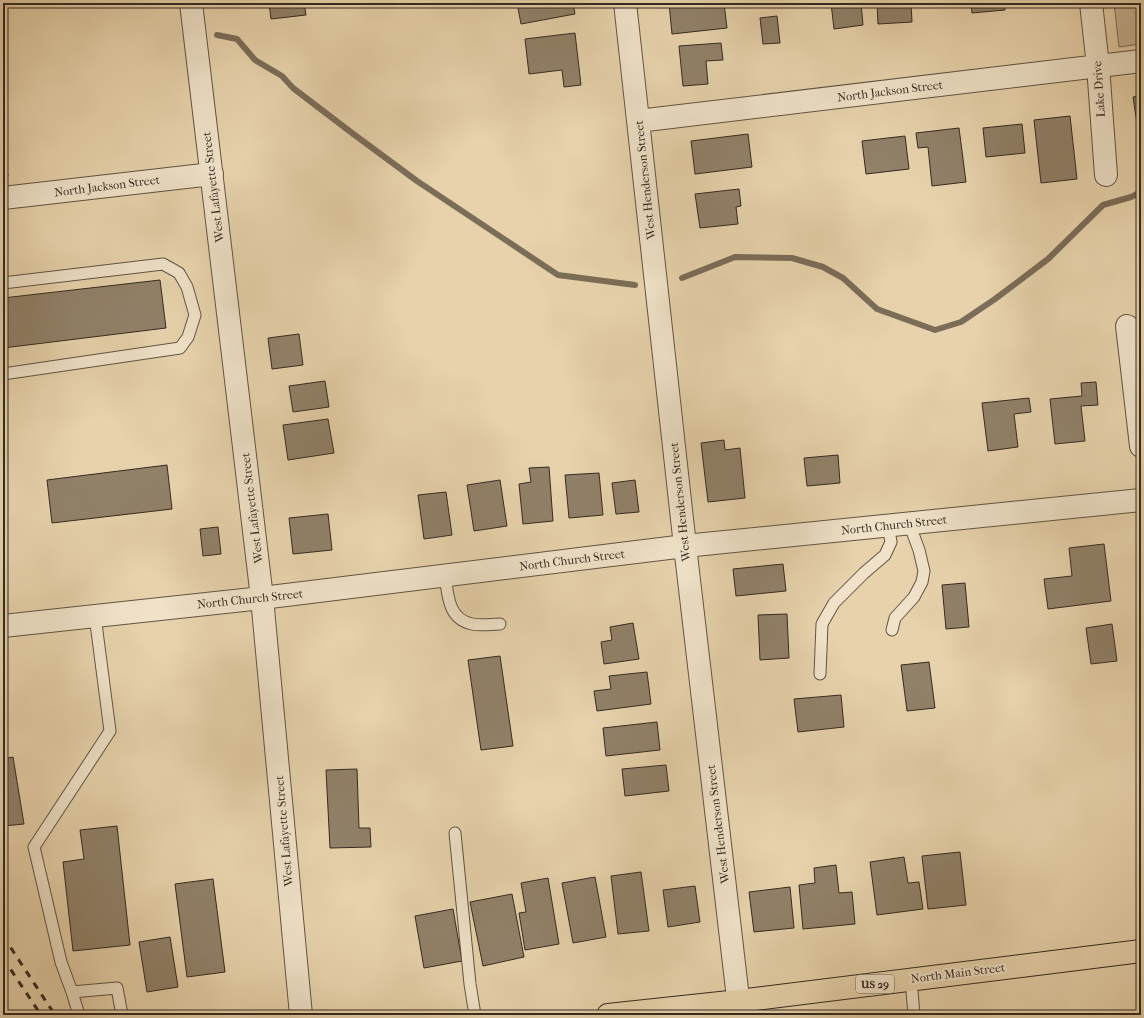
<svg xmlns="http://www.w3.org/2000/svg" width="1144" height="1018" viewBox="0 0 1144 1018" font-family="'IM FELL French Canon',serif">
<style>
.park{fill:#c9b594;stroke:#7e705b}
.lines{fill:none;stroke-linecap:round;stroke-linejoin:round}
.stream{stroke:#7b6d58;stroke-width:6}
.building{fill:#918169;stroke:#342a22}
.lane-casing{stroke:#615444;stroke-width:13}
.street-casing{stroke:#615444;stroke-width:24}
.primary-casing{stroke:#342a22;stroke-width:24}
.lane{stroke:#efe2c8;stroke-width:11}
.street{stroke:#efe2c8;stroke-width:22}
.primary{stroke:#e7d2ab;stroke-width:22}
.rail{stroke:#342a22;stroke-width:3;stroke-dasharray:7 7;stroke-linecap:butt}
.labels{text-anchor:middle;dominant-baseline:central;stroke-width:4;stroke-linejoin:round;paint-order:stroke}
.shield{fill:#efe2c8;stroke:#6c6154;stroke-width:1}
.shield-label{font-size:11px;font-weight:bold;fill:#342a22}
.street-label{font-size:12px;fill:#342a22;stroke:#efe2c8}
</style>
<rect width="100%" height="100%" fill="#e7d2ab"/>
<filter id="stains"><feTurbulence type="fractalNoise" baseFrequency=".005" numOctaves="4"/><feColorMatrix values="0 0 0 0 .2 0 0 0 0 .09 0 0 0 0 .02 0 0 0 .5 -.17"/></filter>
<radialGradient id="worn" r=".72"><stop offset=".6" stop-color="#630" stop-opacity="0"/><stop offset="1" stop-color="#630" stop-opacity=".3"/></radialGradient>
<path class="park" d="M1114,3H1141V44L1119,47Z"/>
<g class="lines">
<path class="stream" d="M217,35L237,39L255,60L282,76L293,88L352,133L417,181L558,275L635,285
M682,278L735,257L792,258L823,267L843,278L877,309L935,330L961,322L995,299L1048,259L1103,205L1131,197L1141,192"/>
</g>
<path class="building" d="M269,3H304L306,15L271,19Z
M517,3H573L575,14L521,24Z
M669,3H724L727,28L672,34Z
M831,3H861L863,25L834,29Z
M877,3H911L912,22L878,24Z
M971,3H1004L1005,10L972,13Z
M1021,3H1052V4L1021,7Z
M777,16L780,43L763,44L760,18Z
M575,33L581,85L564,87L562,70L529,74L525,39Z
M721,43L723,60L706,61L708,84L683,86L679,46Z
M1141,96V130H1138L1133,97Z
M1070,116L1077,179L1041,183L1034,120Z
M1022,124L1025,153L986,157L983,128Z
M959,128L966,182L932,186L928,147L918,148L916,133Z
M748,134L752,167L695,174L691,141Z
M905,136L909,169L866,174L862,141Z
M3,148H4L8,176L3,177Z
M739,189L741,206L736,207L738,224L700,228L695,194Z
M160,280L166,328L3,348V298Z
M299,334L303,365L272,369L268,338Z
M325,381L329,407L293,412L289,386Z
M1096,382L1098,405L1081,406L1085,441L1055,444L1050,399L1082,396L1081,383Z
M1029,398L1031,412L1014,414L1018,447L988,451L982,403Z
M328,419L334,453L288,460L283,425Z
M724,440L725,450L740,448L745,498L708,502L701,443Z
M838,455L840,483L807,486L804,458Z
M167,465L172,509L52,523L47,480Z
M549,467L553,521L523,524L519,484L531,482L529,468Z
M599,473L603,515L569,518L565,475Z
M500,480L507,526L474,531L467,485Z
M635,480L639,512L616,514L612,483Z
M446,492L452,535L424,539L418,495Z
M328,514L332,550L293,554L289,518Z
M218,527L221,554L203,556L200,529Z
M1104,544L1111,601L1048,609L1044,579L1072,576L1069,548Z
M783,564L786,591L736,596L733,569Z
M965,583L969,627L946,629L942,585Z
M787,614L789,658L760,660L758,615Z
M633,623L639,659L604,664L601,642L612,640L610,627Z
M1112,624L1117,661L1091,664L1086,628Z
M500,656L513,746L481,750L468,660Z
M929,662L935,708L907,711L901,665Z
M647,672L651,704L597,711L594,691L611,689L609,676Z
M841,695L844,727L798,732L794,699Z
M657,722L660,750L606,756L603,728Z
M13,757L24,824L3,826V759Z
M666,765L669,791L625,796L622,769Z
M357,769L359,828H370L371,847L330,848L326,770Z
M117,826L130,945L73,951L63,862L84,859L80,830Z
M960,852L966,905L928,909L922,856Z
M904,857L908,883L919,882L923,909L877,915L870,862Z
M836,865L839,893L852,892L855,924L803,929L799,885L815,883L814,868Z
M641,872L649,931L618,934L611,876Z
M595,877L606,937L573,943L562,883Z
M548,878L559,944L525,950L519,913L526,912L521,883Z
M213,879L225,972L187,977L175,884Z
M695,886L700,922L668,927L663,890Z
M790,887L794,928L754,932L749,892Z
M512,894L524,957L483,966L470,902Z
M453,909L462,961L424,968L415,916Z
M170,937L178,987L147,992L139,942Z"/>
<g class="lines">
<g class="lane-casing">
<path id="lane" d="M3,283L163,264L179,273L187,287L195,315L188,337L180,348L3,374
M445,576C448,595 448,619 472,624C481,626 491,624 500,624
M892,630L895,618L914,597L922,582L924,571L919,550L909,523
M820,674L822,624L834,603L864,573L885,555L891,542L888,525
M455,833L470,984L475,1015
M911,979L914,1015
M72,992L117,988L122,1015
M79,1015L72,992L61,962L34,847L110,731L95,616"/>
</g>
<g class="street-casing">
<path id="street" d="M191,3L262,598L301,1015
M625,3L685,546L740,1015
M1091,3L1098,66L1106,175
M638,121L1141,61
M3,198L212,174
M1127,326L1141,446
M3,626L262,598L685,546L1141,500"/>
</g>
<g class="primary-casing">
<path id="primary" d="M608,1015L739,1001L1141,951"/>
</g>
<use href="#lane" class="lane"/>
<use href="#street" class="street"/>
<use href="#primary" class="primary"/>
<path class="rail" d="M3,936L55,1015
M3,958L41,1015"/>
</g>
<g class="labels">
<rect class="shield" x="856" y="975" width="38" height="18" rx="3"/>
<g class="shield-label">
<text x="875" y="984">US 29</text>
</g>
<g class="street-label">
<text transform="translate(1099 89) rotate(-94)">Lake Drive</text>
<text transform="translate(890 91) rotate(-7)">North Jackson Street</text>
<text transform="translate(645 180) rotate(-96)">West Henderson Street</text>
<text transform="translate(107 186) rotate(-7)">North Jackson Street</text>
<text transform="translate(213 187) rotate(-97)">West Lafayette Street</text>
<text transform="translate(680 502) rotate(-96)">West Henderson Street</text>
<text transform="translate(252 508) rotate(-97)">West Lafayette Street</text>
<text transform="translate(894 525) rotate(-6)">North Church Street</text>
<text transform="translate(572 560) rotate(-7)">North Church Street</text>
<text transform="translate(250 599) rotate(-6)">North Church Street</text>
<text transform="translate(718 824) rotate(-97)">West Henderson Street</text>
<text transform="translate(284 831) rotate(-95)">West Lafayette Street</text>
<text transform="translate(958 973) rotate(-7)">North Main Street</text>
</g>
</g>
<rect width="1144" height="1018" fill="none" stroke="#e7d2ab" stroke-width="16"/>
<rect x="4" y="4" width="1136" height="1010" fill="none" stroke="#342a22" stroke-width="2"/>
<rect x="8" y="8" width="1128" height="1002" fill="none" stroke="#342a22"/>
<rect width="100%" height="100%" filter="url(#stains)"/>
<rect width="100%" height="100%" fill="url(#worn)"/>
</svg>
